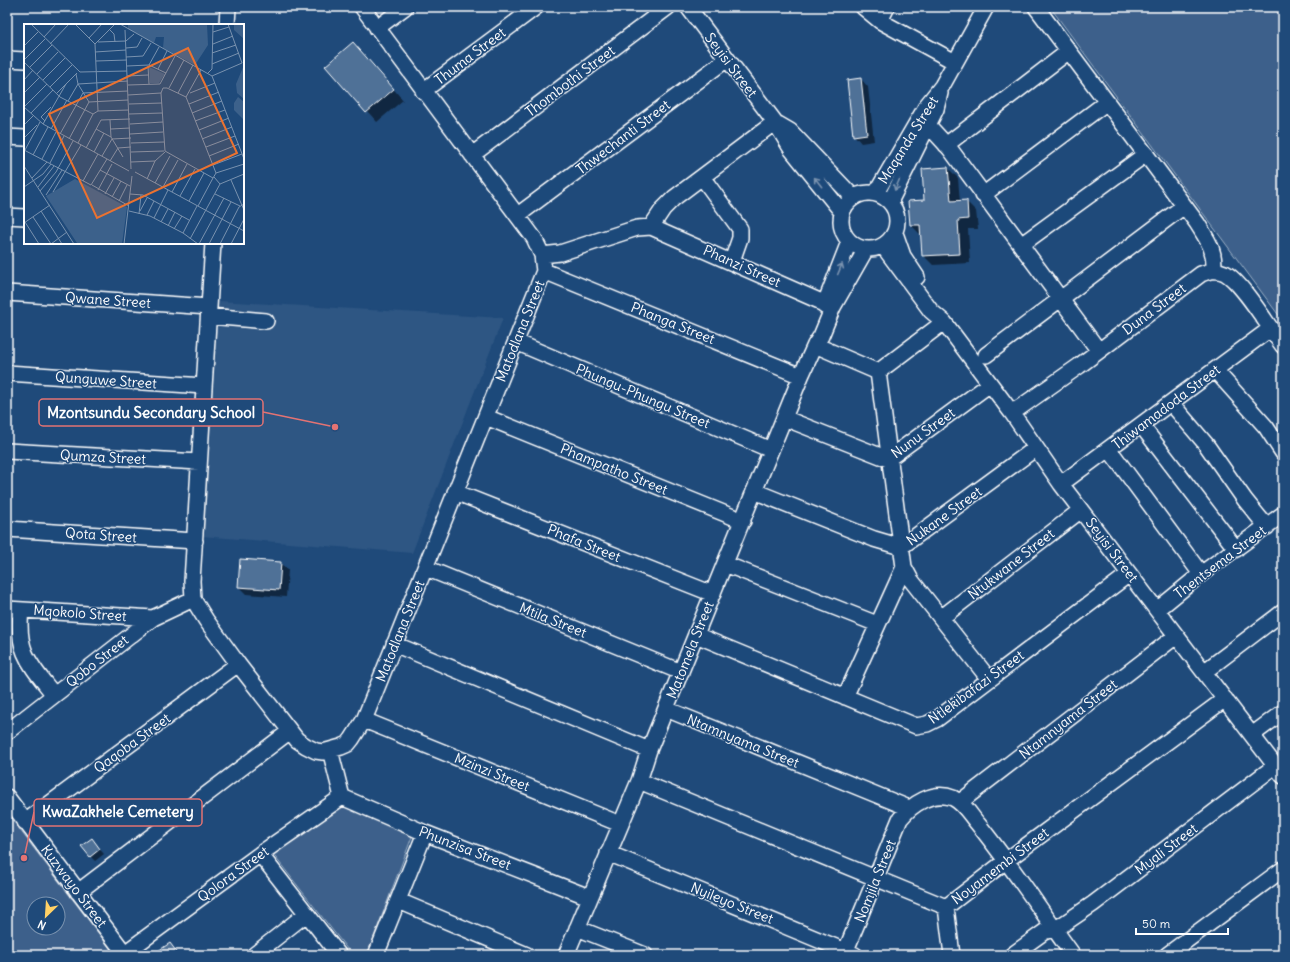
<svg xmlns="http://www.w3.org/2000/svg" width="1290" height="962" viewBox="0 0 1290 962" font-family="Delius,sans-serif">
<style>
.built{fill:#2e5683}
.green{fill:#3c618b;stroke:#9eb0c5;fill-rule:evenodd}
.shadow{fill:#0007}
.building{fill:#507197;stroke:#fff}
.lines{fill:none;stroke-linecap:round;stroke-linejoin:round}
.minor-casing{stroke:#fff;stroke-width:18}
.minor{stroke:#1f4a7a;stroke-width:15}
.oneway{stroke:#7992af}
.labels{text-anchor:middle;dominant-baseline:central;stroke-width:3;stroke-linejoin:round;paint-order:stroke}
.street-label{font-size:14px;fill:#fff;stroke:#1f4a7a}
.inset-road{fill:none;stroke:#7992af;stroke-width:1}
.view{fill:#eb7230;fill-opacity:0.15;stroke:#eb7230;stroke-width:2}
.inset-edge{fill:none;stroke:#fff;stroke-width:2}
.leader{fill:none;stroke:#e47373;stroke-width:1.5}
.callout-dot{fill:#e47373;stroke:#1f4a7a;stroke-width:1.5}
.callout{fill:#1f4a7a;stroke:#e47373;stroke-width:1.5}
.callout-label{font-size:15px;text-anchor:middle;font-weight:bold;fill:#fff}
</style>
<rect width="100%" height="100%" fill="#1f4a7a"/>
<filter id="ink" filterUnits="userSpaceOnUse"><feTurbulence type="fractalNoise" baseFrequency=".025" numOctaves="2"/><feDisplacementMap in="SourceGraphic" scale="8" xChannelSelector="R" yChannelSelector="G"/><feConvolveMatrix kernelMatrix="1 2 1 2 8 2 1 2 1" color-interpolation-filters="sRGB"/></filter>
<g filter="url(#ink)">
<path class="built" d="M218,301L503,318L412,553L201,536Z"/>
<path class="green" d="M1050,7H1283V321Z
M343,803L413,834L367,955H352L272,853Z
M7,813L115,955H7ZM34,904H58V928H34Z"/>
<path class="shadow" d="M363,54L403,100L377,122L327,66Z
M861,79L868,87L874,141L861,143L854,135Z
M948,168L958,178L960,202L966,201L976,211L978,229H968L970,263L933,265L923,255L921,235L911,225L925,201L923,169Z
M280,563L288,570L286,597L246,594L239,587Z
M96,845L104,854L95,861L90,856Z"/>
<path class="building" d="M353,42L394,89L366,113L325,66Z
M861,78L867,134L853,136L847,80Z
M948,167L951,201L967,200L968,219L958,220L960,254L922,256L920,225H910L908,201L924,200L922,169Z
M240,559L281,562L279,590L238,587Z
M92,838L100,849L90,857L81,846Z
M170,943L179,955H152Z"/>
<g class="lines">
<g class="minor-casing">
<path id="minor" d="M688,7L775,122L792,150L842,212
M863,7L880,21L955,62
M1036,7L1197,223C1208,241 1215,249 1214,270
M880,21L887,7
M227,25L228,7
M377,28L405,7
M7,59L25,60
M423,91L536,7
M778,124L790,131L853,197
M928,125L950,149L1099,351
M7,137L25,138
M946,145L1069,51
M472,155L668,7
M702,177L740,229V238L732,261
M841 221a28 28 0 1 1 56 0a28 28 0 1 1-56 0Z
M876,193L927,105L942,86L986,7
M983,195L1107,102
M890,202L936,109L940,93
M518,215L727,59
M7,216L25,217
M651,227L663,209L674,198L775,122
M895,233L903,256L917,277
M213,243L192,581L193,599L206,620L238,664L297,740L306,746L316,751L323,752L341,747L348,744L352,739L364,720L544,271L542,255L534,238L362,7
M1021,245L1146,154
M883,246L931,311L944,322L1012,413L1061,484L1283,776
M542,255L560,253L637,228L651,227L833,307
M544,271L801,376
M7,293L209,307
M824,306L849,242
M209,316L266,321
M516,342L771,450
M815,345L878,372
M986,355L1184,206
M1215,370L1266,427L1283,453
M878,372L904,567L911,580L989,679
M878,372L944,322
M7,373L204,386
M1171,403L1205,443L1245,500L1267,527
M1012,413L1079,366L1201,274C1209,271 1216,269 1225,273C1242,282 1270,329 1283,346
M486,417L743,521
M784,418L888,459L990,384
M1141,425L1236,549
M1109,449L1201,574
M7,451L199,462
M1061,484L1270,329
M754,491L874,539L901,547L1036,448
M455,492L713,594
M7,529L195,541
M725,564L877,624
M426,568L681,672
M7,609L153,618
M21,610C16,652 30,664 54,695
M1157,610L1201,574L1283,514
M941,618L1081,510
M696,635L916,726L927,724L937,719L1129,574
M394,644L649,750
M1204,672L1283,612
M845,697L904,567
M666,709L909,808
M364,720L620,824
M7,732L153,618L193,599
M1252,735L1283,712
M330,750L342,797
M639,781L946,907
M7,797L126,955
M342,797L425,833L589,897
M960,802L1176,636
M25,822L238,664
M608,853L855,955
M260,854L339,955
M78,892L290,731
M399,901L527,955
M946,907L1007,860L1225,699
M946,907L952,955
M577,928L645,955
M125,953L260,854L342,797
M254,955L306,914
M376,955L425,833
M566,955L639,781L649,750L801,376L815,345L821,336L833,307L866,249
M844,955L900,819C912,804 933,790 953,798C964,803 970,815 978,824C1012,866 1041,911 1073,955
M1012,955L1044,932L1062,925L1093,904L1275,766
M1167,955L1283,869"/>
</g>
<use href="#minor" class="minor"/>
</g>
<defs><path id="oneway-shaft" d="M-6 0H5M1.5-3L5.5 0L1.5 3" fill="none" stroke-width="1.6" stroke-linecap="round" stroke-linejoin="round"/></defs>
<g class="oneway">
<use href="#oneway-shaft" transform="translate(818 182) rotate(-128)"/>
<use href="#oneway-shaft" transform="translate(897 185) rotate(114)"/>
<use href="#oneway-shaft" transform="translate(840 269) rotate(-67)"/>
</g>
</g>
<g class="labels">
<g class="street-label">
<text transform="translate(470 56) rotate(-37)">Thuma Street</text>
<text transform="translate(731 65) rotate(53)">Seyisi Street</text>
<text transform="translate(570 81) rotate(-37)">Thombothi Street</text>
<text transform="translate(623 137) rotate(-37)">Thwechanti Street</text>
<text transform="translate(908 140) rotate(-58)">Maqanda Street</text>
<text transform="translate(742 266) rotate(24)">Phanzi Street</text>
<text transform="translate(108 300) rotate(4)">Qwane Street</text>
<text transform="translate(1154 309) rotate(-37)">Duna Street</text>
<text transform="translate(673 323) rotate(22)">Phanga Street</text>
<text transform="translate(520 331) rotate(-68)">Matodlana Street</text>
<text transform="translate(106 380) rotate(4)">Qunguwe Street</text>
<text transform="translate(643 396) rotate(23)">Phungu-Phungu Street</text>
<text transform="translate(1166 407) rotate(-37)">Thiwamadoda Street</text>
<text transform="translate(923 433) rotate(-36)">Nunu Street</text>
<text transform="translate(103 457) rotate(3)">Qumza Street</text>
<text transform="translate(614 469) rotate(22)">Phampatho Street</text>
<text transform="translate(944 516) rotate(-36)">Nukane Street</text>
<text transform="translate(101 535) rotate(4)">Qota Street</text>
<text transform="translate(584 543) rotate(22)">Phafa Street</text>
<text transform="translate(1112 550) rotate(53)">Seyisi Street</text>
<text transform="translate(1220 562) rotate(-37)">Thentsema Street</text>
<text transform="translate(1011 564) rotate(-38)">Ntukwane Street</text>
<text transform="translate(80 613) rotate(4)">Mqokolo Street</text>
<text transform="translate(553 620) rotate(22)">Mtila Street</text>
<text transform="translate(400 631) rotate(-68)">Matodlana Street</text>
<text transform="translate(690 650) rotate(-68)">Matomela Street</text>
<text transform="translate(97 661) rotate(-38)">Qobo Street</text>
<text transform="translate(976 687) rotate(-36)">Ntlekibafazi Street</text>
<text transform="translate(1068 719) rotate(-38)">Ntamnyama Street</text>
<text transform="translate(743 741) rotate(22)">Ntamnyama Street</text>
<text transform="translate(132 743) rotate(-36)">Qaqoba Street</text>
<text transform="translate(492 772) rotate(22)">Mzinzi Street</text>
<text transform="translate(465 848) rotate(21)">Phunzisa Street</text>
<text transform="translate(1166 849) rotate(-37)">Myali Street</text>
<text transform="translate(1000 866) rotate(-37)">Noyamembi Street</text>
<text transform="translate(233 874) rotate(-36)">Qolora Street</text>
<text transform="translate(875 881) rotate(-68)">Nomjila Street</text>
<text transform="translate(74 886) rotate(53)">Kuzwayo Street</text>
<text transform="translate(732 903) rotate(22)">Nyileyo Street</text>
</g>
</g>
<g transform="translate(24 24)">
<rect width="220" height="220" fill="#1f4a7a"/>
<path d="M104,0H183L184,21L171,41L139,24L140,13H132L130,19L104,5ZM220,0V15L210,6V1ZM220,41V75L213,69L212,60ZM125,43L141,50L135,59H126ZM214,73L220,78V96L210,86V79ZM51,155L103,183L98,220L53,219L22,172Z" fill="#3c618b"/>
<path class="inset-road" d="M7,0L56,48L103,47M51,0L71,20M96,0L188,52M86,6L90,10L91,18M101,6L107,145M189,8L205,3M20,13L32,0M65,14L78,0M74,18L102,17L110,10M26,20L45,0M71,20L74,87M71,20L91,0M189,20L209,12M0,22L14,8M102,24L113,23L118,14M71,28L102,26M188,29L212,21M119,32L127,19M102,33L119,32M0,36L21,15M72,37L103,36M0,38L36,73L69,90L74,87M188,40L215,29M125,41L142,49M103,42L125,41L135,23M124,42L125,60M6,43L28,21M134,45L143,27M184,49L188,45L189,0M13,50L34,28M52,50L54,60L65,78M103,52L124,51M188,52L220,135M188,52L218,39L204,0M0,56L9,46M19,56L41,34M136,60L151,32M104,61L136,60M26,63L48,41M139,64H143L162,73L192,149L189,154L141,127L137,69ZM145,64L160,36M0,69L16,53M33,69L53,49M154,69L169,41M166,69L191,59M104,71L137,69M162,73L177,46M44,77L54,60L104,57M65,78L104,76M105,80L138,79M165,80L195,68M0,83L19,100L105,147M0,83L23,60M74,87L105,86M7,89L29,66M168,89L198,77M105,90L138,89M86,96L87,113M21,97L17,93L27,83M171,97L201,86M19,100L42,60M106,100L139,98M0,101L9,92M27,105L43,76M72,105L87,113L99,133M87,105L106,104M175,106L205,94M36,110L59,69L104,67M106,110L139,108M0,114L13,101M45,115L65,78M178,115L208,103M54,119L69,90M107,119L140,118M182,123L211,112M62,124L77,96L106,95M0,126L67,161L83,135M1,126L16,98M70,128L80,109M107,128L140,127M9,131L24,103M78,132L88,115L107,114M185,132L215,120M18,135L32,108M86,137L94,124L107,123M107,138L131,137L141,128M26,139L40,112M189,141L218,130M0,142L50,220M76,146L106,162M111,148L220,207M192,149L220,140M8,154L23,138M123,155L131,137M207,156L220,186M59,157L74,130M131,159L146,132M196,160L220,150M68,161L105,182M0,163L19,150L27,140M14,163L30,142M139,163L154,136M74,166L88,140M16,167L32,148L49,117M29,168L57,121M148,168L163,140M81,170L90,154M106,170L119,171L165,196M191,170L216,182M22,171L38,146M156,172L171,145M88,173L97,157M95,177L103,161M165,177L180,149M173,182L159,209L174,220M174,182L189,154M17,187L38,220M105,187L126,192L159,209M116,187L123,174M115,190L117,171M123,191L130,177M9,193L27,220M130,194L144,166M1,198L15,220M137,198L144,185M0,199L26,181M144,202L151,188M150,205L158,192M166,215L196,160L190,153M27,220L43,208M100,220L108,152M175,220L200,174M185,220L207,178M196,220L215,183L220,180M207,220L220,195"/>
<path class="view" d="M164,24L213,129L73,194L25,90Z"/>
<rect width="220" height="220" class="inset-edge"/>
</g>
<path class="leader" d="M335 427L263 412M24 858L34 812"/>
<g class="callout-dot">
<circle cx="335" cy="427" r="4"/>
<circle cx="24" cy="858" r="4"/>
</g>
<g class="callout">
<rect x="39" y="399" width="224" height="27" rx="4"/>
<rect x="34" y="799" width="168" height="27" rx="4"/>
</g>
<g class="callout-label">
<text x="151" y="418">Mzontsundu Secondary School</text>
<text x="118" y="817">KwaZakhele Cemetery</text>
</g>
<rect width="1290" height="962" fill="none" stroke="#1f4a7a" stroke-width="24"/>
<rect x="12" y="12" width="1266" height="938" fill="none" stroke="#fff" stroke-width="1.5" filter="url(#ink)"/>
<g transform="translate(46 916) rotate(205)"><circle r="19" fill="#1f4a7a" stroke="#7992af"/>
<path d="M0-3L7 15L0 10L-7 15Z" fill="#ffd166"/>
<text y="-6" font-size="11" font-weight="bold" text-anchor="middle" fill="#ffffff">N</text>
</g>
<path d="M1136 928v6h92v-6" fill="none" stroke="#ffffff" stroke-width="2"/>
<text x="1142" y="928" font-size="12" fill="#ffffff" stroke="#1f4a7a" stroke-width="3" paint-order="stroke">50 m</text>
</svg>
